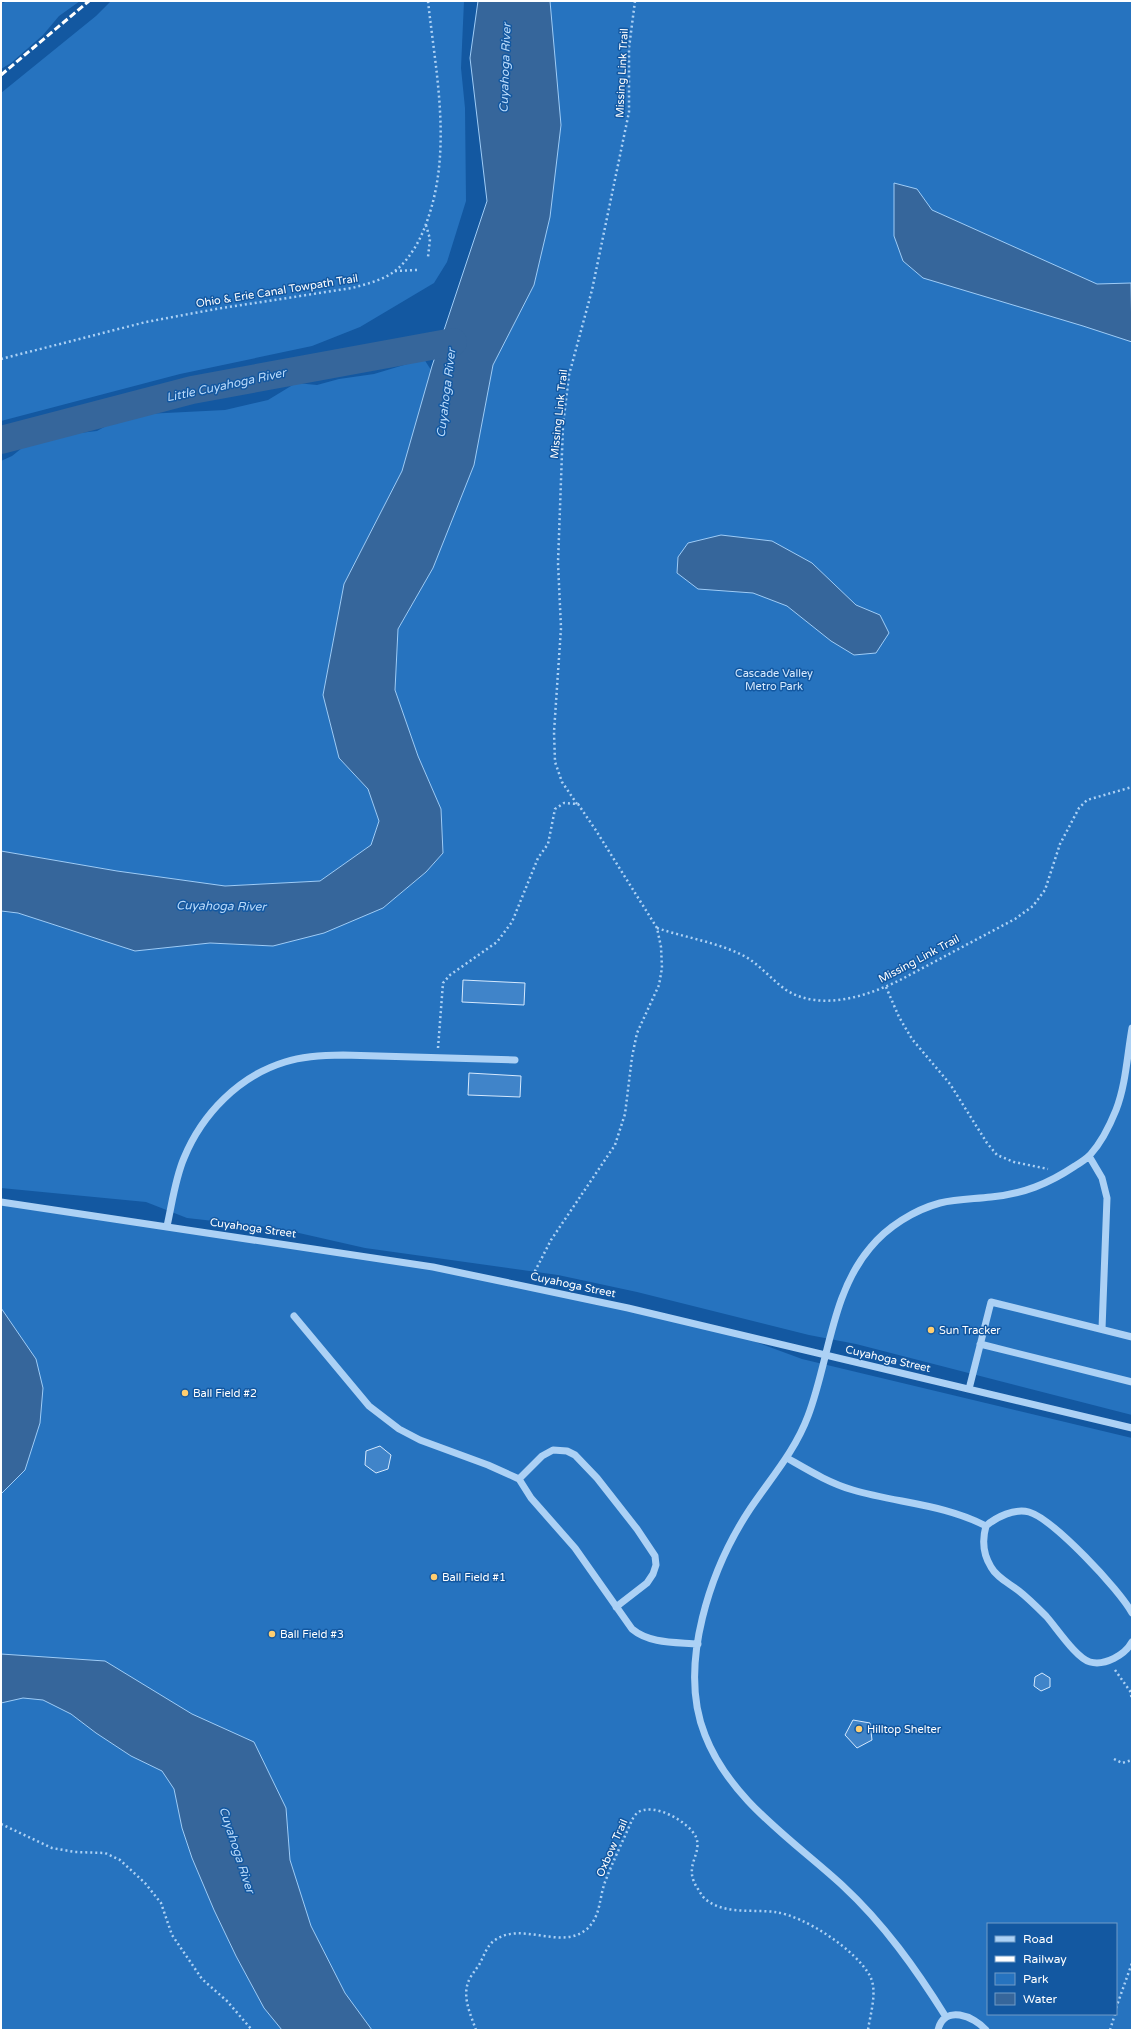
<svg xmlns="http://www.w3.org/2000/svg" width="1133" height="2031" viewBox="0 0 1133 2031" font-family="'Varela Round',sans-serif">
<style>
.green{fill:#2673bf;fill-rule:evenodd}
.water{fill:#36669b;stroke:#9eccf7}
.lines{fill:none;stroke-linecap:round;stroke-linejoin:round}
.river{stroke:#36669b;stroke-width:28}
.building{fill:#4084c9;stroke:#d5e9fe}
.path{stroke:#acd1f5;stroke-width:2.5;stroke-dasharray:2 3;stroke-linecap:butt}
.minor{stroke:#acd1f5;stroke-width:7}
.rail{stroke:#fff;stroke-width:3;stroke-dasharray:7 3;stroke-linecap:butt}
.poi-dot{fill:#ffce70;stroke:#1358a1;stroke-width:1.5}
.labels{text-anchor:middle;dominant-baseline:central;stroke-width:3;stroke-linejoin:round;paint-order:stroke}
.street-label{font-size:11px;fill:#fff;stroke:#1358a1}
.park-label{font-size:11px;fill:#d5e9fe;stroke:#1358a1}
.poi-label{font-size:11px;fill:#fff;stroke:#1358a1;text-anchor:start}
.water-label{font-size:12px;font-style:italic;fill:#b9dafb;stroke:#1358a1}
</style>
<rect width="100%" height="100%" fill="#1358a1"/>
<path class="green" d="M5,1H80L59,16L43,35L11,63L1,69V2L4,3Z
M111,1H464L461,68L465,108L466,201L447,262L434,283L360,327L312,346L180,374L1,421V93L96,16Z
M550,1H1132V1415L856,1344L809,1335L637,1292L558,1275L365,1248L277,1228L187,1218L146,1202L1,1188V912L18,913L135,951L210,943L273,946L383,908L426,872L443,853L441,809L418,756L395,690L398,629L433,568L474,465L493,365L534,285L550,217Z
M424,359L431,370L402,471L344,584L323,695L339,758L368,789L379,821L371,845L320,881L224,886L117,871L1,851V461L12,456L27,444L54,436L97,431L126,415L225,410L268,400L296,383L317,385L339,379L374,374Z
M1,1202L433,1267L737,1335L802,1359L1132,1438V2030H1ZM988,1924H1116V2014H988Z"/>
<path class="water" d="M478,1H550L561,125L550,217L534,285L493,365L474,465L433,568L398,629L395,690L418,756L441,809L443,853L426,872L383,908L324,933L273,946L210,943L135,951L18,913L1,911V851L117,871L225,886L320,881L371,845L379,821L368,789L339,758L323,695L344,584L402,471L432,366L487,201L470,58Z
M894,183L917,189L932,210L1097,284L1131,283L1132,342L1083,326L923,278L903,261L894,236Z
M721,535L772,541L812,563L856,605L880,615L889,633L876,653L854,655L831,641L787,606L753,593L698,589L677,573L678,557L688,543Z
M1,1308L36,1359L43,1388L40,1423L25,1470L1,1494Z
M1,1654L105,1661L192,1714L254,1742L286,1808L290,1860L311,1926L345,1993L372,2030H282L264,2008L236,1956L214,1910L192,1858L182,1828L174,1789L162,1771L131,1756L96,1733L71,1714L43,1700L23,1698L1,1703Z"/>
<g class="lines">
<path class="river" d="M1,440L192,390L453,342"/>
</g>
<path class="building" d="M463,980L525,983L524,1005L462,1002Z
M469,1073L521,1076L520,1097L468,1095Z
M380,1446L391,1455L388,1469L376,1473L365,1465L366,1451Z
M1042,1673L1050,1678V1687L1041,1691L1034,1686L1035,1677Z
M853,1720L870,1723L872,1740L857,1748L845,1735Z"/>
<g class="lines">
<path class="path" d="M426,225L430,239L428,257
M395,271L417,270
M1,359L146,322L216,309L352,288C367,284 383,280 395,271C409,260 420,241 426,224C453,152 436,75 428,1
M577,804L562,782L555,762L554,732L561,628L558,563L563,425L569,375L592,290L629,112V48L635,1
M657,928C686,938 718,942 746,957C761,966 772,980 786,990C821,1012 868,996 902,979L1015,919L1033,906L1045,890L1060,844L1079,808L1087,800L1132,787
M886,987L899,1017L912,1039L950,1084L987,1143L997,1155L1014,1162L1048,1169
M438,1048L443,983L450,975L497,942L512,922L538,858L548,844L555,809L564,803L578,804L595,829L657,928L661,947L662,968L659,985L637,1033L632,1057L625,1114L615,1145L551,1240L532,1277
M1115,1670L1130,1691L1132,1699
M1114,1759L1122,1763L1132,1760
M1,1824L52,1848L75,1852L105,1853L120,1860L145,1883L161,1903L172,1935L202,1979L227,2001L252,2030
M1116,2008L1132,1963
M476,2030C470,2013 461,1995 470,1978C473,1973 476,1969 479,1965C484,1956 487,1945 495,1940C522,1921 561,1951 587,1929C601,1916 599,1898 605,1882C613,1861 623,1841 632,1820C633,1818 635,1815 637,1813C653,1801 689,1822 696,1837C703,1855 682,1866 698,1889C700,1892 702,1896 705,1899C725,1915 751,1909 775,1912C805,1916 856,1950 870,1976C878,1991 870,2015 868,2030
M1110,2030L1115,2014"/>
<path class="minor" d="M1089,1156L1102,1178L1107,1198L1102,1329
M1,1202L433,1267L628,1308L1132,1428
M167,1226C172,1204 175,1179 184,1158C202,1114 239,1076 285,1062C304,1056 323,1055 343,1055L515,1060
M294,1316L369,1406L399,1429L420,1440L488,1465L519,1479L531,1498L575,1548L632,1629C650,1644 676,1642 698,1644
M980,1344L1132,1382
M969,1389L991,1302L1132,1337
M787,1458C808,1470 829,1483 853,1490C897,1503 944,1504 986,1526
M519,1479L542,1456L553,1450L567,1451L575,1455L597,1478L637,1529L655,1556L656,1565L653,1574L647,1583L616,1607
M1132,1613C1120,1590 1053,1519 1029,1512C1015,1508 996,1517 986,1526C982,1540 983,1554 991,1567C997,1578 1009,1583 1019,1591C1028,1598 1037,1607 1046,1616C1056,1627 1076,1658 1090,1662C1105,1666 1125,1655 1132,1642
M946,2017C916,1969 884,1924 843,1886C793,1840 730,1800 705,1735C677,1665 711,1568 750,1509C771,1478 795,1451 808,1416C829,1361 831,1294 870,1248C887,1227 914,1210 940,1203C957,1199 974,1199 991,1197C1023,1194 1048,1184 1075,1166C1080,1163 1086,1159 1090,1155C1101,1143 1110,1125 1116,1110C1126,1084 1127,1056 1132,1028
M938,2030C944,2004 974,2016 986,2030"/>
<path class="rail" d="M1,75L89,1"/>
</g>
<g class="poi-dot">
<circle cx="931" cy="1330" r="4"/>
<circle cx="185" cy="1393" r="4"/>
<circle cx="434" cy="1577" r="4"/>
<circle cx="272" cy="1634" r="4"/>
<circle cx="859" cy="1729" r="4"/>
</g>
<g class="labels">
<g class="street-label">
<text transform="translate(622 73) rotate(-87)">Missing Link Trail</text>
<text transform="translate(277 291) rotate(-9)">Ohio &amp; Erie Canal Towpath Trail</text>
<text transform="translate(559 414) rotate(-84)">Missing Link Trail</text>
<text transform="translate(919 959) rotate(-28)">Missing Link Trail</text>
<text transform="translate(253 1228) rotate(8)">Cuyahoga Street</text>
<text transform="translate(573 1285) rotate(12)">Cuyahoga Street</text>
<text transform="translate(888 1359) rotate(13)">Cuyahoga Street</text>
<text transform="translate(612 1848) rotate(-66)">Oxbow Trail</text>
</g>
<g class="park-label">
<text x="774" y="673">Cascade Valley<tspan x="774" dy="13">Metro Park</tspan></text>
</g>
<g class="poi-label">
<text x="939" y="1330">Sun Tracker</text>
<text x="193" y="1393">Ball Field #2</text>
<text x="442" y="1577">Ball Field #1</text>
<text x="280" y="1634">Ball Field #3</text>
<text x="867" y="1729">Hilltop Shelter</text>
</g>
<g class="water-label">
<text transform="translate(505 68) rotate(-88)">Cuyahoga River</text>
<text transform="translate(226 385) rotate(-12)">Little Cuyahoga River</text>
<text transform="translate(446 393) rotate(-83)">Cuyahoga River</text>
<text transform="translate(221 906) rotate(1)">Cuyahoga River</text>
<text transform="translate(237 1850) rotate(72)">Cuyahoga River</text>
</g>
</g>
<rect width="1133" height="2031" fill="none" stroke="#ffffff" stroke-width="4"/>
<rect x="987" y="1923" width="130" height="92" fill="#1358a1" stroke="#719bc7"/>
<rect x="995" y="1936" width="20" height="6" fill="#acd1f5" stroke="#719bc7"/>
<text x="1023" y="1943" font-size="12" fill="#ffffff">Road</text>
<rect x="995" y="1956" width="20" height="6" fill="#ffffff" stroke="#719bc7"/>
<text x="1023" y="1963" font-size="12" fill="#ffffff">Railway</text>
<rect x="995" y="1973" width="20" height="12" fill="#2673bf" stroke="#719bc7"/>
<text x="1023" y="1983" font-size="12" fill="#ffffff">Park</text>
<rect x="995" y="1993" width="20" height="12" fill="#36669b" stroke="#719bc7"/>
<text x="1023" y="2003" font-size="12" fill="#ffffff">Water</text>
</svg>
